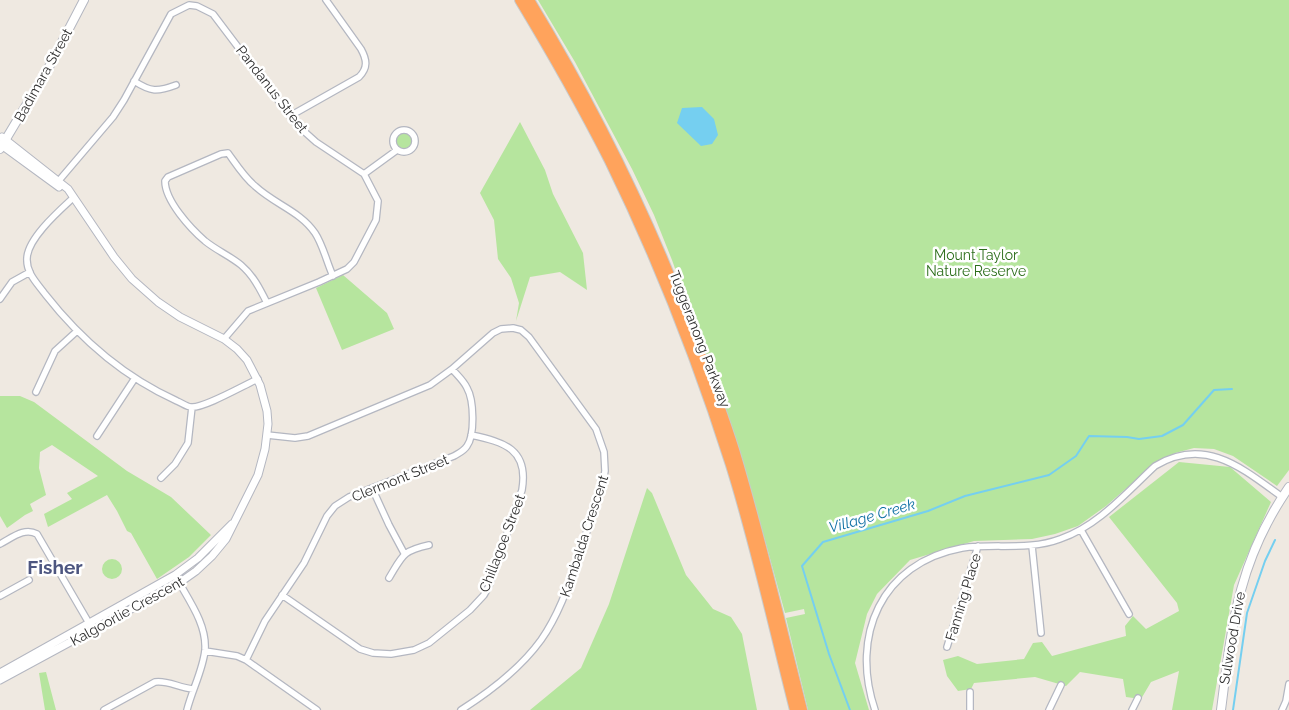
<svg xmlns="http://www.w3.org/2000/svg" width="1289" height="710" viewBox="0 0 1289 710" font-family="Raleway,sans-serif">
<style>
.green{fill:#b6e59e}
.water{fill:#75cff0}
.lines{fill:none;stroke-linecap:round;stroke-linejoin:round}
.stream{stroke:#75cff0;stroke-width:2}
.minor-casing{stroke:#b4b7c1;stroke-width:8}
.tertiary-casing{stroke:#b4b7c1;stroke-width:9}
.secondary-casing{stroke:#b4b7c1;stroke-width:10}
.motorway-casing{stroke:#c9c9c9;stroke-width:12}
.minor{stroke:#fff;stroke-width:5.5}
.tertiary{stroke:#fff;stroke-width:7}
.secondary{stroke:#fff;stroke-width:8}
.motorway{stroke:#ffa35c;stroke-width:10}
.labels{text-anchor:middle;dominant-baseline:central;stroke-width:5;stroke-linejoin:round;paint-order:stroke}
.street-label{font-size:14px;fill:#2e2e2e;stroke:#fff}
.park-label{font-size:14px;fill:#2c6e1b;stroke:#fff}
.water-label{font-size:15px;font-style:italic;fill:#0d6fa3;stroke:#fff}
.district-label{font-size:19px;font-weight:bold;fill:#4d5680;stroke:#fff}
</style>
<rect width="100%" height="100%" fill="#efe9e1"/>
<path class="green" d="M538,0H1289V470L1277,486L1233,456L1214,449L1194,448L1175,453L1153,465L1106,506L1078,526L1055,534L1032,539L974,541L910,560L877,594L867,614L855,663L869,710H808L786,618L805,614L804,609L785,613L766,544L705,353L672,260L654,215L632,169L575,62Z
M520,122L545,170L553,194L583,253L587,290L560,272L530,277L516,321L519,303L511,278L498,259L494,220L480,193Z
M395 141a9 9 0 1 1 18 0a9 9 0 1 1-18 0Z
M343,275L387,313L394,329L342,350L316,288Z
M0,396H20L34,402L127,471L171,497L211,535L189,557L157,579L131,533L127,531L117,511L107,495L48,527L44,514L72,499L67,493L98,476L52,445L40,452L39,468L46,495L30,504L33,511L25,515L7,528L0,516Z
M1179,462L1230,467L1271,502L1234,585L1212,710H1172L1179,671L1151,682L1141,699L1126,697L1123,679L1080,672L1066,686L1035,677L974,683L971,689L958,691L947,676L943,660L958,656L977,664L1024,659L1033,643L1042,642L1052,656L1126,636L1125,626L1133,616L1146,629L1179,611L1177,603L1109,517Z
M647,488L652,493L686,575L713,609L731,617L742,634L757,710H530L581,668L609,604Z
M102 569a10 10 0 1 1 20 0a10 10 0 1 1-20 0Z
M46,672L56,710H45L39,673Z"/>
<path class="water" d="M702,107L714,119L718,135L712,144L701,146L677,123L682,108Z"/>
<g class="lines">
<path class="stream" d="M850,710L829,654L802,566L823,542L928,511L965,496L1049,475L1076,456L1089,436L1127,437L1139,439L1162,436L1183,425L1214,390L1232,389
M1233,710L1247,613L1265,561L1275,540"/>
<g class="minor-casing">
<path id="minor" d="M134,81C151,92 157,92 176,85
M290,116L359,77C368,68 367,60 361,49L326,0
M393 141a11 11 0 1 1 22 0a11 11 0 1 1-22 0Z
M364,174L397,150
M56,184L113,117L124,100L171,14L189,5L197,6L213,14L297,125L316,142L364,174L378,201L376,220L354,262L347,269L319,282L248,311L224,339
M73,198C59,211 28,238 27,258C26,273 37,283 45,294C81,340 124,377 177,401C182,403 187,407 191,407C203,409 246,384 258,379
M0,299L12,282L30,272
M267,303C260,289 253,275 241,265C230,256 216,250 205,241C191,229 165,201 165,181L168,177L221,154L228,153C236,164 244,177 255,186C274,204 300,211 315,233C323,245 327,263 333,276
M36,392L55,351L77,331
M267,435L295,438L308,436L430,385L452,369L493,333L501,329L513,328L521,330L529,337L596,429L604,452L605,471L602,488C595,509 587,529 581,550C570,581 560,613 541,640C520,669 491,691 461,710
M97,436L135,378
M161,478L175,464L188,443L192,407
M372,488L389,525L404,553
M1081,530L1129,614
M0,544C12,538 24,527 37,534L93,630
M1032,546L1041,633
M175,575C187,598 207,623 205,650C203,670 192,690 187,710
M389,578C403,555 402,551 429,545
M282,595L360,649L373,653L391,654L414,650L429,643L470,610L484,595L489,586L522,490C529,449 504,442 471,435
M0,596L29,580
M947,647L978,546
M205,651L237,656L246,660L317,710
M246,660L265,621L304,563L327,516L335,506L349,497L454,456C459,453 464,451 467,446C475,435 474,400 467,388C464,381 457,375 452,369
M970,692V710
M104,710L155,682C168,680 179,688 193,689
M875,710C850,636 881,563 962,548C995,543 1028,551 1060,539C1098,526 1126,493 1155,466C1205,436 1242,468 1282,497
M1049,710L1061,685
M1132,710L1138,698
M1282,710L1286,701L1289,684"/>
</g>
<g class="tertiary-casing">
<path id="tertiary" d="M0,144L59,187
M0,673L175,575L198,558L232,524
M0,680L179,583L196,571L212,556L226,539L258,475L265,449L268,424L267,411L260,385L247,360L237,349L224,339L180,317L158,302L132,279L114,257L68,189L2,137"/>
</g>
<g class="secondary-casing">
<path id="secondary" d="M0,149L49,67L84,0
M1221,710C1232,624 1238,561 1289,487"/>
</g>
<g class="motorway-casing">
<path id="motorway" d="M520,0C552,53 582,106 610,161C658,259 698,361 731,465C756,545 774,628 795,710
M529,0C594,107 650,220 694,338C708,375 722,412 734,450C760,536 780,623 802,710"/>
</g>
<use href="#minor" class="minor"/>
<use href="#tertiary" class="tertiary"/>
<use href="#secondary" class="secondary"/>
<use href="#motorway" class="motorway"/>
</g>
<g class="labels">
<g class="street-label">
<text transform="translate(43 75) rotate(-61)">Badimara Street</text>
<text transform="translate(272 89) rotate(52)">Pandanus Street</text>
<text transform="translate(700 339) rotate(69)">Tuggeranong Parkway</text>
<text transform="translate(400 478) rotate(-22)">Clermont Street</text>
<text transform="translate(584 536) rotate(-72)">Kambalda Crescent</text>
<text transform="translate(502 543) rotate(-69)">Chillagoe Street</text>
<text transform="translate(963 597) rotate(-73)">Fanning Place</text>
<text transform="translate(127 611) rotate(-29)">Kalgoorlie Crescent</text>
<text transform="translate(1232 638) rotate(-80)">Sulwood Drive</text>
</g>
<g class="park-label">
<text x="976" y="255">Mount Taylor<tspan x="976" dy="16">Nature Reserve</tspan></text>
</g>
<g class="water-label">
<text transform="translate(872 516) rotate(-16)">Village Creek</text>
</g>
<g class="district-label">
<text x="55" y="567">Fisher</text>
</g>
</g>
</svg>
